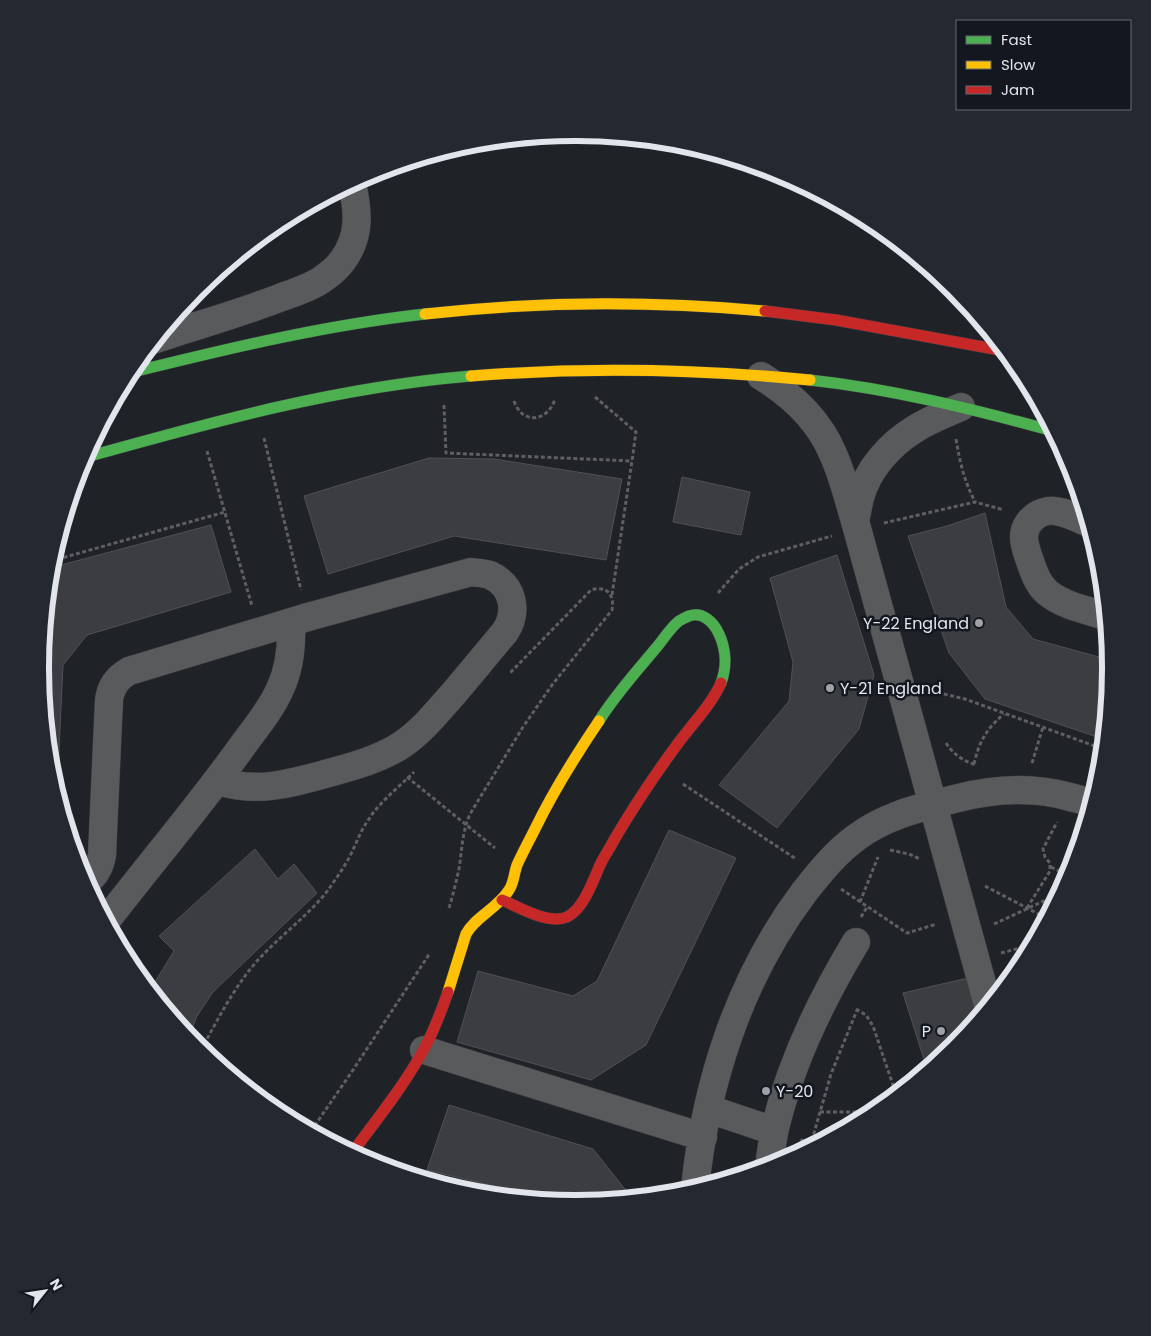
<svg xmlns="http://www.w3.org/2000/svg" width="1151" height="1336" viewBox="0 0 1151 1336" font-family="Poppins,sans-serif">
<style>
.building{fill:#3b3d41;stroke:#4f5155}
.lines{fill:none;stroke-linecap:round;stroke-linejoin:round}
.street-casing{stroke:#3b3d41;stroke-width:29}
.fast-casing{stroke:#3b3d41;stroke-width:12}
.slow-casing{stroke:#3b3d41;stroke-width:12}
.jam-casing{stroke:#3b3d41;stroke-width:12}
.path{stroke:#5f5f62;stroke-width:3;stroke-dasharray:4 2.5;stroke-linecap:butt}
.street{stroke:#595a5c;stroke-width:28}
.fast{stroke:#4caf50;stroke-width:11}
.slow{stroke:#ffc107;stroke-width:11}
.jam{stroke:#c62828;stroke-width:11}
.poi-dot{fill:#9ea1a6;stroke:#131820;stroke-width:2}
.labels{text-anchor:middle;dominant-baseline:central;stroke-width:5;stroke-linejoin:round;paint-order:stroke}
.poi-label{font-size:16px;fill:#e2e5eb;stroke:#131820;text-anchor:end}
.rim{fill:none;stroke:#e2e5eb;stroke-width:6}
</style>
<rect width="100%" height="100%" fill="#1f2226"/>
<path class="building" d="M429,458L494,459L622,479L606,560L454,536L328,574L304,496Z
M682,477L750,492L741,535L673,522Z
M985,513L1006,607L1033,639L1110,660L1111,668L1107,710L1097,737L985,699L949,653L908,536L947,526Z
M211,525L231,592L87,635L63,665L58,772L50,771L40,668L50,568Z
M837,555L874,675L859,729L777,828L719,785L789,701L793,662L770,578Z
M669,830L736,858L646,1045L591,1080L457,1042L478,971L573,996L597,981Z
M255,849L278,879L294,864L317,893L213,992L197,1016L189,1037L150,990L174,951L159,936Z
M968,978L979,1016L954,1047L927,1069L903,993Z
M449,1105L593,1149L632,1198L575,1203L554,1201L552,1200L427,1170Z"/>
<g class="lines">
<g class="street-casing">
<path id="street" d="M156,339C198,325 241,313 282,297C296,292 312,287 324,278C331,273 338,267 343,260C361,235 358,211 352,183
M761,376C792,395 819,420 833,454C843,476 848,498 855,521L988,1005
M855,521C857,513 858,505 860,498C867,470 890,444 915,429C929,420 945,414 961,407
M1089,523C1076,518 1061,509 1048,511C1035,513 1024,524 1024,537C1024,546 1028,555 1031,564C1035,575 1039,586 1048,593C1064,606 1087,610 1106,616
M86,882C96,875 100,867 102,855L109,700C111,686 117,678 129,671L308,617L471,572C477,573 484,573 490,575C514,586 518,612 505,632C488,652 471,673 454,693C438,711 423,730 403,744C378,761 346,768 318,776C280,786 256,792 217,781
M106,921C150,864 196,810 238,752C252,732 270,712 280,689C290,668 292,645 291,622
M424,1050L703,1137
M709,1109L774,1131
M769,1166C771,1154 772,1141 775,1128C791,1062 821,1000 856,942
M695,1188C706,1082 740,977 805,891C821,871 836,852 857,837C886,815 920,808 954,799C992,789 1032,786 1070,797C1077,799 1085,800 1091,804"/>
</g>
<g class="fast-casing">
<path id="fast" d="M129,373C226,349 325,325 425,314
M810,380C892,389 973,409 1053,431
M83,458C212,422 337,387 471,376
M599,721C615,695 637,671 656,648C663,640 670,628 679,621C681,620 686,617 689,616C703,611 714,623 719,634C726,649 727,667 721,683"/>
</g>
<g class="slow-casing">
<path id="slow" d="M425,314C538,301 651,301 765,311
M471,376C584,367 697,369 810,380
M448,992L466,934C476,916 497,909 509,890C514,883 514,873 517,865C523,852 530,839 536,827C554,790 576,755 599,721"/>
</g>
<g class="jam-casing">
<path id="jam" d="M765,311L836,320L1005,351
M502,900C519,907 548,925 567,917C584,909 593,880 601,863C605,855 610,848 614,840C634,806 656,773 679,742C694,722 711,705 721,683
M352,1153C377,1119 404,1086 424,1049C434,1031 441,1012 448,992"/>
</g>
<path class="path" d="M595,397L636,432L632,461L612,595
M514,401C522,425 548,422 555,399
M444,405L446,453L632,461
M264,438L301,590
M956,439C960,463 964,480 975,502
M207,451L252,606
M884,523L975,502L1004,510
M51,561L225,512
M718,593L739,569L758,557L832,536
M931,692L940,693L965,699L1103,749
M946,743C953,754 964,762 977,765
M1032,763L1043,727
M974,764C979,742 986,729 1004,714
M407,777L495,848
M1096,777L1102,759
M683,784L796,859
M890,850L909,854L920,859
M1051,867L1069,876
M985,886L1046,918
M841,889L907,933L937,924
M860,902L878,857
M449,908C453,895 456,882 459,869C462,850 462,832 470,814L523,727L552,685L612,610C615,595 607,585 591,590L509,674
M1027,908L1050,871V863L1045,857L1043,849L1057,822
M861,917L867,907
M994,924L1059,894
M1001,953L1032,945
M856,1009L866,1015L873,1026L896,1094
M201,1050C218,1019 234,987 258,960C279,937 305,918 325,894C334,882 343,869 350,856C356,844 360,832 367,822C379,802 398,788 414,772
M820,1112H874
M311,1131L351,1073L430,953
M801,1139L808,1148
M810,1147L831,1074L857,1010"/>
<use href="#street" class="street"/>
<use href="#fast" class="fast"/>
<use href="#slow" class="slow"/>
<use href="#jam" class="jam"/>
</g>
<g class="poi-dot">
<circle cx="979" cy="623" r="5"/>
<circle cx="830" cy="688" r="5"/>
<circle cx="941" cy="1031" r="5"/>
<circle cx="766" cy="1091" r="5"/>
</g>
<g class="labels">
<g class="poi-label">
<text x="969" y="623">Y-22 England</text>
<text x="840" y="688" text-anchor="start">Y-21 England</text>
<text x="931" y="1031">P</text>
<text x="776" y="1091" text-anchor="start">Y-20</text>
</g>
</g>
<path d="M0 0H1151V1336H0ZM575 141H576A526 526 0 0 1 1102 667V669A526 526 0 0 1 576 1195H575A526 526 0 0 1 49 669V667A526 526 0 0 1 575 141Z" fill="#242830" fill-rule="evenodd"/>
<path class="rim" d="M575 141H576A526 526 0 0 1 1102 667V669A526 526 0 0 1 576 1195H575A526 526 0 0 1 49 669V667A526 526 0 0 1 575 141Z"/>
<rect x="956" y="20" width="175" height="90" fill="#131820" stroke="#666a71"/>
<rect x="966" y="36" width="25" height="8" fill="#4caf50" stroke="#666a71"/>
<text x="1001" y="45" font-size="15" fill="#e2e5eb">Fast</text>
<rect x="966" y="61" width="25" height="8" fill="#ffc107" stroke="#666a71"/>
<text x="1001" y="70" font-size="15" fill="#e2e5eb">Slow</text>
<rect x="966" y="86" width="25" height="8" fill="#c62828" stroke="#666a71"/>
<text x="1001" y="95" font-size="15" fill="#e2e5eb">Jam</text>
<g transform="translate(45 1291) rotate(60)" stroke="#131820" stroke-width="4" paint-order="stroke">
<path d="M0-4L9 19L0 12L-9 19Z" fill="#e2e5eb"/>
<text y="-8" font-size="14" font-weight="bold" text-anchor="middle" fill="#e2e5eb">N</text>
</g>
</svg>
